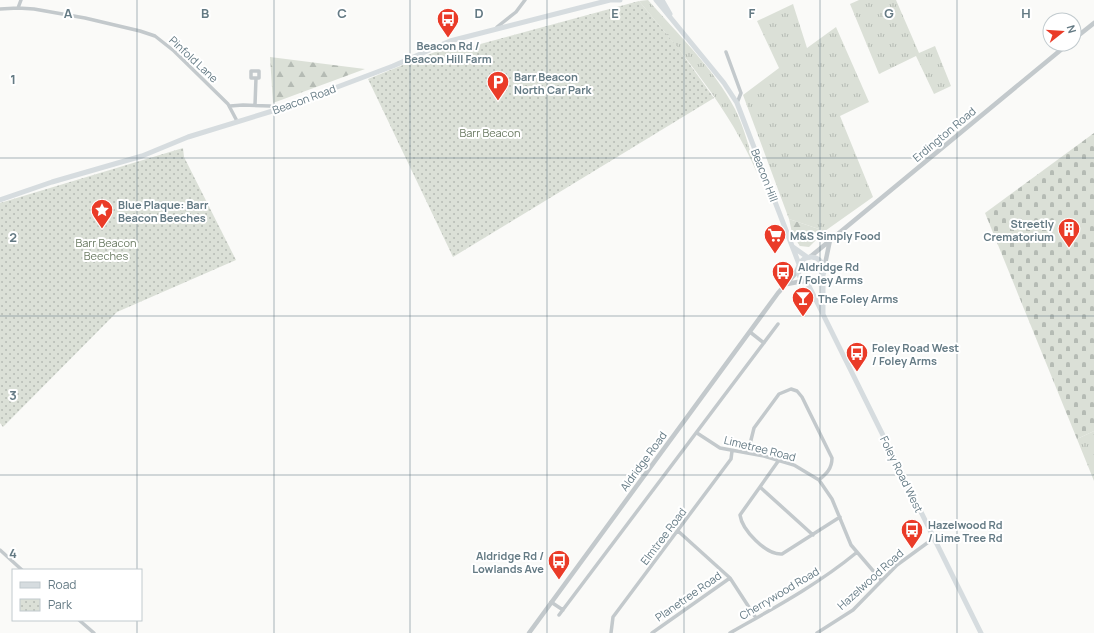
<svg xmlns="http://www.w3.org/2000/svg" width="1094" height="633" viewBox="0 0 1094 633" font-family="Manrope,sans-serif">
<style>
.grass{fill:url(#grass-tufts)}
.forest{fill:url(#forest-firs)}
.cemetery{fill:url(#cemetery-stones)}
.park{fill:url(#park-dots)}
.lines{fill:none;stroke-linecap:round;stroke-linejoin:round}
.minor{stroke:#c3c9cc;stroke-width:3.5}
.tertiary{stroke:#c3c9cc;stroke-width:4.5}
.secondary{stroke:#d6dcdf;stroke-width:5}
.grid{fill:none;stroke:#647a84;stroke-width:1;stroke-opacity:0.55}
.labels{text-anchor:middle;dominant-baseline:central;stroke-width:4;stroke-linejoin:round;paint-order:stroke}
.poi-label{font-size:11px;font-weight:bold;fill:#647a84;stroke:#fff;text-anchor:start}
.street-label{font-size:11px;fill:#647a84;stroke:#fff}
.park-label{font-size:11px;fill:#6b7b63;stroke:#fff}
.grid-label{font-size:13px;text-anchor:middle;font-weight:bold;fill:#647a84;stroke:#fff;stroke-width:4;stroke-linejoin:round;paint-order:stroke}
</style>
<defs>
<pattern id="grass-tufts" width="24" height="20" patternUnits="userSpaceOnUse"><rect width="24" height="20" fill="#dbe0d7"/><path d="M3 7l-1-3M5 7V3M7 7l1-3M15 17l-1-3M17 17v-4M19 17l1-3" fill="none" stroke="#b5bbb4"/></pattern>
<pattern id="forest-firs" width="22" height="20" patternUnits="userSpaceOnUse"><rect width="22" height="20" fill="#dbe0d7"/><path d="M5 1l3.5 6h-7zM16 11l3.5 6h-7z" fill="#b5bbb4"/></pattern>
<pattern id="cemetery-stones" width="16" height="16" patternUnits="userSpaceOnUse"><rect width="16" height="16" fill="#dbe0d7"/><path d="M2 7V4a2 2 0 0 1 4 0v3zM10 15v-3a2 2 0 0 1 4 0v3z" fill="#b5bbb4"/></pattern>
<pattern id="park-dots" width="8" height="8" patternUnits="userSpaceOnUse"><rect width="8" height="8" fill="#dbe0d7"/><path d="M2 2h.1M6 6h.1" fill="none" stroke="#b5bbb4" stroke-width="1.8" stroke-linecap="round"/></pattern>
</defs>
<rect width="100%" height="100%" fill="#fafaf8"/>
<path class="grass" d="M648,0C677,33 715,70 735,109C745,129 750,152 757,173C730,109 683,54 639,1Z
M859,0H896L919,53L935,46L951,86L934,94L916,56L879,74L850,4Z
M793,4L807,48L836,27L869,102L840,116L873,197L825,231L789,219L743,95L779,68L757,21Z
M1094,431V481L1077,439Z"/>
<path class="forest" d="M270,57L365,69L273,103Z
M789,219L825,231L809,247L800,246L792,233Z"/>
<path class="cemetery" d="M1094,133V431L1077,439L985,213Z"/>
<path class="park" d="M639,1L678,48L714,98L453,257L368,79L450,46L462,49Z
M183,148L184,157L236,260L117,312L3,427L0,423V203Z"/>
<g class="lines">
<path class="minor" d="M18,8L21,0
M0,9L18,8L34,9L85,18L140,31L155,36L174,51L228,104L237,121
M497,27L516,12L525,0
M726,52L741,93L737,103
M255,105L256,78H259V71H251V78H256
M230,106L243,105L270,106
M750,332L764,343
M697,433L720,448L764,456L794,465L819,480L832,499L851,545L881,580
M748,452L754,428L779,394L791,389L797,391L802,397L832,458C832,469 826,474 819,480
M779,460L740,515C742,530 766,555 782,554L840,517
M760,487L813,535
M678,531L730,578L756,618
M0,550L22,570
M551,602L563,610
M559,615L778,324
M79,620L94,633
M611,633L613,617L731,459L732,451
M652,633L730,578
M730,633C774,608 817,585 856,553
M817,633L853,610L897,565L934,538"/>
<path class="tertiary" d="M1074,39L1094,23
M810,257L1068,44
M824,269L830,240
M787,284L803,281
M529,633L778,293L795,274L798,268"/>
<path class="secondary" d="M609,0H620
M656,0L724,83L737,103L799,264
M662,0L670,14
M0,200L52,182L142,156L188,137L279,109L393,66L450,41L610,0
M793,247L807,257
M798 270a13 13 0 1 1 26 0a13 13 0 1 1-26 0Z
M823,277V314
M808,284L981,633"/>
</g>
<path class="grid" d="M137,0V570M274,0V633M410,0V633M547,0V633M684,0V633M820,0V633M957,0V633M0,158H1094M0,316H1094M0,475H1094M137,620V633"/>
<defs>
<g id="bus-pin" transform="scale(1.15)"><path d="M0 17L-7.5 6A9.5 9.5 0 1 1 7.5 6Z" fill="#ea3b28" stroke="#fff"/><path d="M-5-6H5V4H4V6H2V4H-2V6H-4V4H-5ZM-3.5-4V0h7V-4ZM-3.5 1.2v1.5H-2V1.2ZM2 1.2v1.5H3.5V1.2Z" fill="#fff"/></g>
<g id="parking-pin" transform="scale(1.15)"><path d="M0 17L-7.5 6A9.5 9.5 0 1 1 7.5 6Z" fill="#ea3b28" stroke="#fff"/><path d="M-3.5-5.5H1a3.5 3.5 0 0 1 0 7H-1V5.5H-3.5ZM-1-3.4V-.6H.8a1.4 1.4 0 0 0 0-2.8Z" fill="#fff"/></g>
<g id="sight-pin" transform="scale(1.15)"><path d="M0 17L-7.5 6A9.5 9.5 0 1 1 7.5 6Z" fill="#ea3b28" stroke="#fff"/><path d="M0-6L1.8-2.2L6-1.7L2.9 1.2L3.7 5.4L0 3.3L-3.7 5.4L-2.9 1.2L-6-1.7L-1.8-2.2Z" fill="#fff"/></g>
<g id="building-pin" transform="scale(1.15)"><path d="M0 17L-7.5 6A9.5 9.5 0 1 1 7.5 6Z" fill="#ea3b28" stroke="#fff"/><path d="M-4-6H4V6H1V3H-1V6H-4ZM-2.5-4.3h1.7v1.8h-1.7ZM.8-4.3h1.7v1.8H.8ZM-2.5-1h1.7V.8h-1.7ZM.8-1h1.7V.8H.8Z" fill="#fff"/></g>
<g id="supermarket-pin" transform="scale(1.15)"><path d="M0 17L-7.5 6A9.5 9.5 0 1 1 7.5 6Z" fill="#ea3b28" stroke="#fff"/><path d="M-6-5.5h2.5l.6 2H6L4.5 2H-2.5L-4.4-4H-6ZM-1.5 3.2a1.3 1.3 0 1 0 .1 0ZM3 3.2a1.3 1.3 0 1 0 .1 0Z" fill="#fff"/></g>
<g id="bar-pin" transform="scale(1.15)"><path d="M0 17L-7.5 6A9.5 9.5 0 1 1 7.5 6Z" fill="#ea3b28" stroke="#fff"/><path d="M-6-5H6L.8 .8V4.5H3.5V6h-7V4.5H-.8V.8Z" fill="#fff"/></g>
</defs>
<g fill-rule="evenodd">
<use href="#bus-pin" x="448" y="19"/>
<use href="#parking-pin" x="498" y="82"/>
<use href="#sight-pin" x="102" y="210"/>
<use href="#building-pin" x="1069" y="229"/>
<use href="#supermarket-pin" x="775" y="235"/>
<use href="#bus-pin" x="783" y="272"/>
<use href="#bar-pin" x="803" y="298"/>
<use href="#bus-pin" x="857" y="353"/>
<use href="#bus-pin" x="912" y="530"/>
<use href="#bus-pin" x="559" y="561"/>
</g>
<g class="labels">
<g class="poi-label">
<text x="448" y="45" text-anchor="middle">Beacon Rd /<tspan x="448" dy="13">Beacon Hill Farm</tspan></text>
<text x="514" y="76">Barr Beacon<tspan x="514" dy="13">North Car Park</tspan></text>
<text x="118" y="204">Blue Plaque: Barr<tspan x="118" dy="13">Beacon Beeches</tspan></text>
<text x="1054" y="223" text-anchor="end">Streetly<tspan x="1054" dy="13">Crematorium</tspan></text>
<text x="790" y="235">M&amp;S Simply Food</text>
<text x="798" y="266">Aldridge Rd<tspan x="798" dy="13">/ Foley Arms</tspan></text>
<text x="818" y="298">The Foley Arms</text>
<text x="872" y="347">Foley Road West<tspan x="872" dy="13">/ Foley Arms</tspan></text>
<text x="928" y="524">Hazelwood Rd<tspan x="928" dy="13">/ Lime Tree Rd</tspan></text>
<text x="544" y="555" text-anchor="end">Aldridge Rd /<tspan x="544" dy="13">Lowlands Ave</tspan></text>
</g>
<g class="street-label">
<text transform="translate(194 59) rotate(43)">Pinfold Lane</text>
<text transform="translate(304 99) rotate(-20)">Beacon Road</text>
<text transform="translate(944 134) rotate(-40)">Erdington Road</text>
<text transform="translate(765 175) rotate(69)">Beacon Hill</text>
<text transform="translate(760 448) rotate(14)">Limetree Road</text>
<text transform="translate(643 461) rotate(-54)">Aldridge Road</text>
<text transform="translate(902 474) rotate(64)">Foley Road West</text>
<text transform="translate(663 536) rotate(-53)">Elmtree Road</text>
<text transform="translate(870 579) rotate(-42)">Hazelwood Road</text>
<text transform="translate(779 593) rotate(-31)">Cherrywood Road</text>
<text transform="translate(688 596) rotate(-35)">Planetree Road</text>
</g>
<g class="park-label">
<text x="490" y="132">Barr Beacon</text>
<text x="106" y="242">Barr Beacon<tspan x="106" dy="13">Beeches</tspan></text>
</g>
</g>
<g class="grid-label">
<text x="68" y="18">A</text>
<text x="205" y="18">B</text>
<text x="342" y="18">C</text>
<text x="479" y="18">D</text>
<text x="615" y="18">E</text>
<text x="752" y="18">F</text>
<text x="889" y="18">G</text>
<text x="1026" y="18">H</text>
<text x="13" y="84">1</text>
<text x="13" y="242">2</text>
<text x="13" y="400">3</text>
<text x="13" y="558">4</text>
</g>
<rect x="12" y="569" width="130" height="52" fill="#ffffff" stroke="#c1cace"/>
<rect x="20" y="582" width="20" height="6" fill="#d6dcdf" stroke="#c1cace"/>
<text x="48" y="589" font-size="12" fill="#647a84">Road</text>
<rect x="20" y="599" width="20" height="12" fill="url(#park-dots)" stroke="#c1cace"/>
<text x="48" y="609" font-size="12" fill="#647a84">Park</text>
<g transform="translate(1062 32) rotate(73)"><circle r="19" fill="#ffffff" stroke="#c1cace"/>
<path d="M0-3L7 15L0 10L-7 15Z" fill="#ea3b28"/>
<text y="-6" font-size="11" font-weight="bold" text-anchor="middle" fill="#647a84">N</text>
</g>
</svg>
